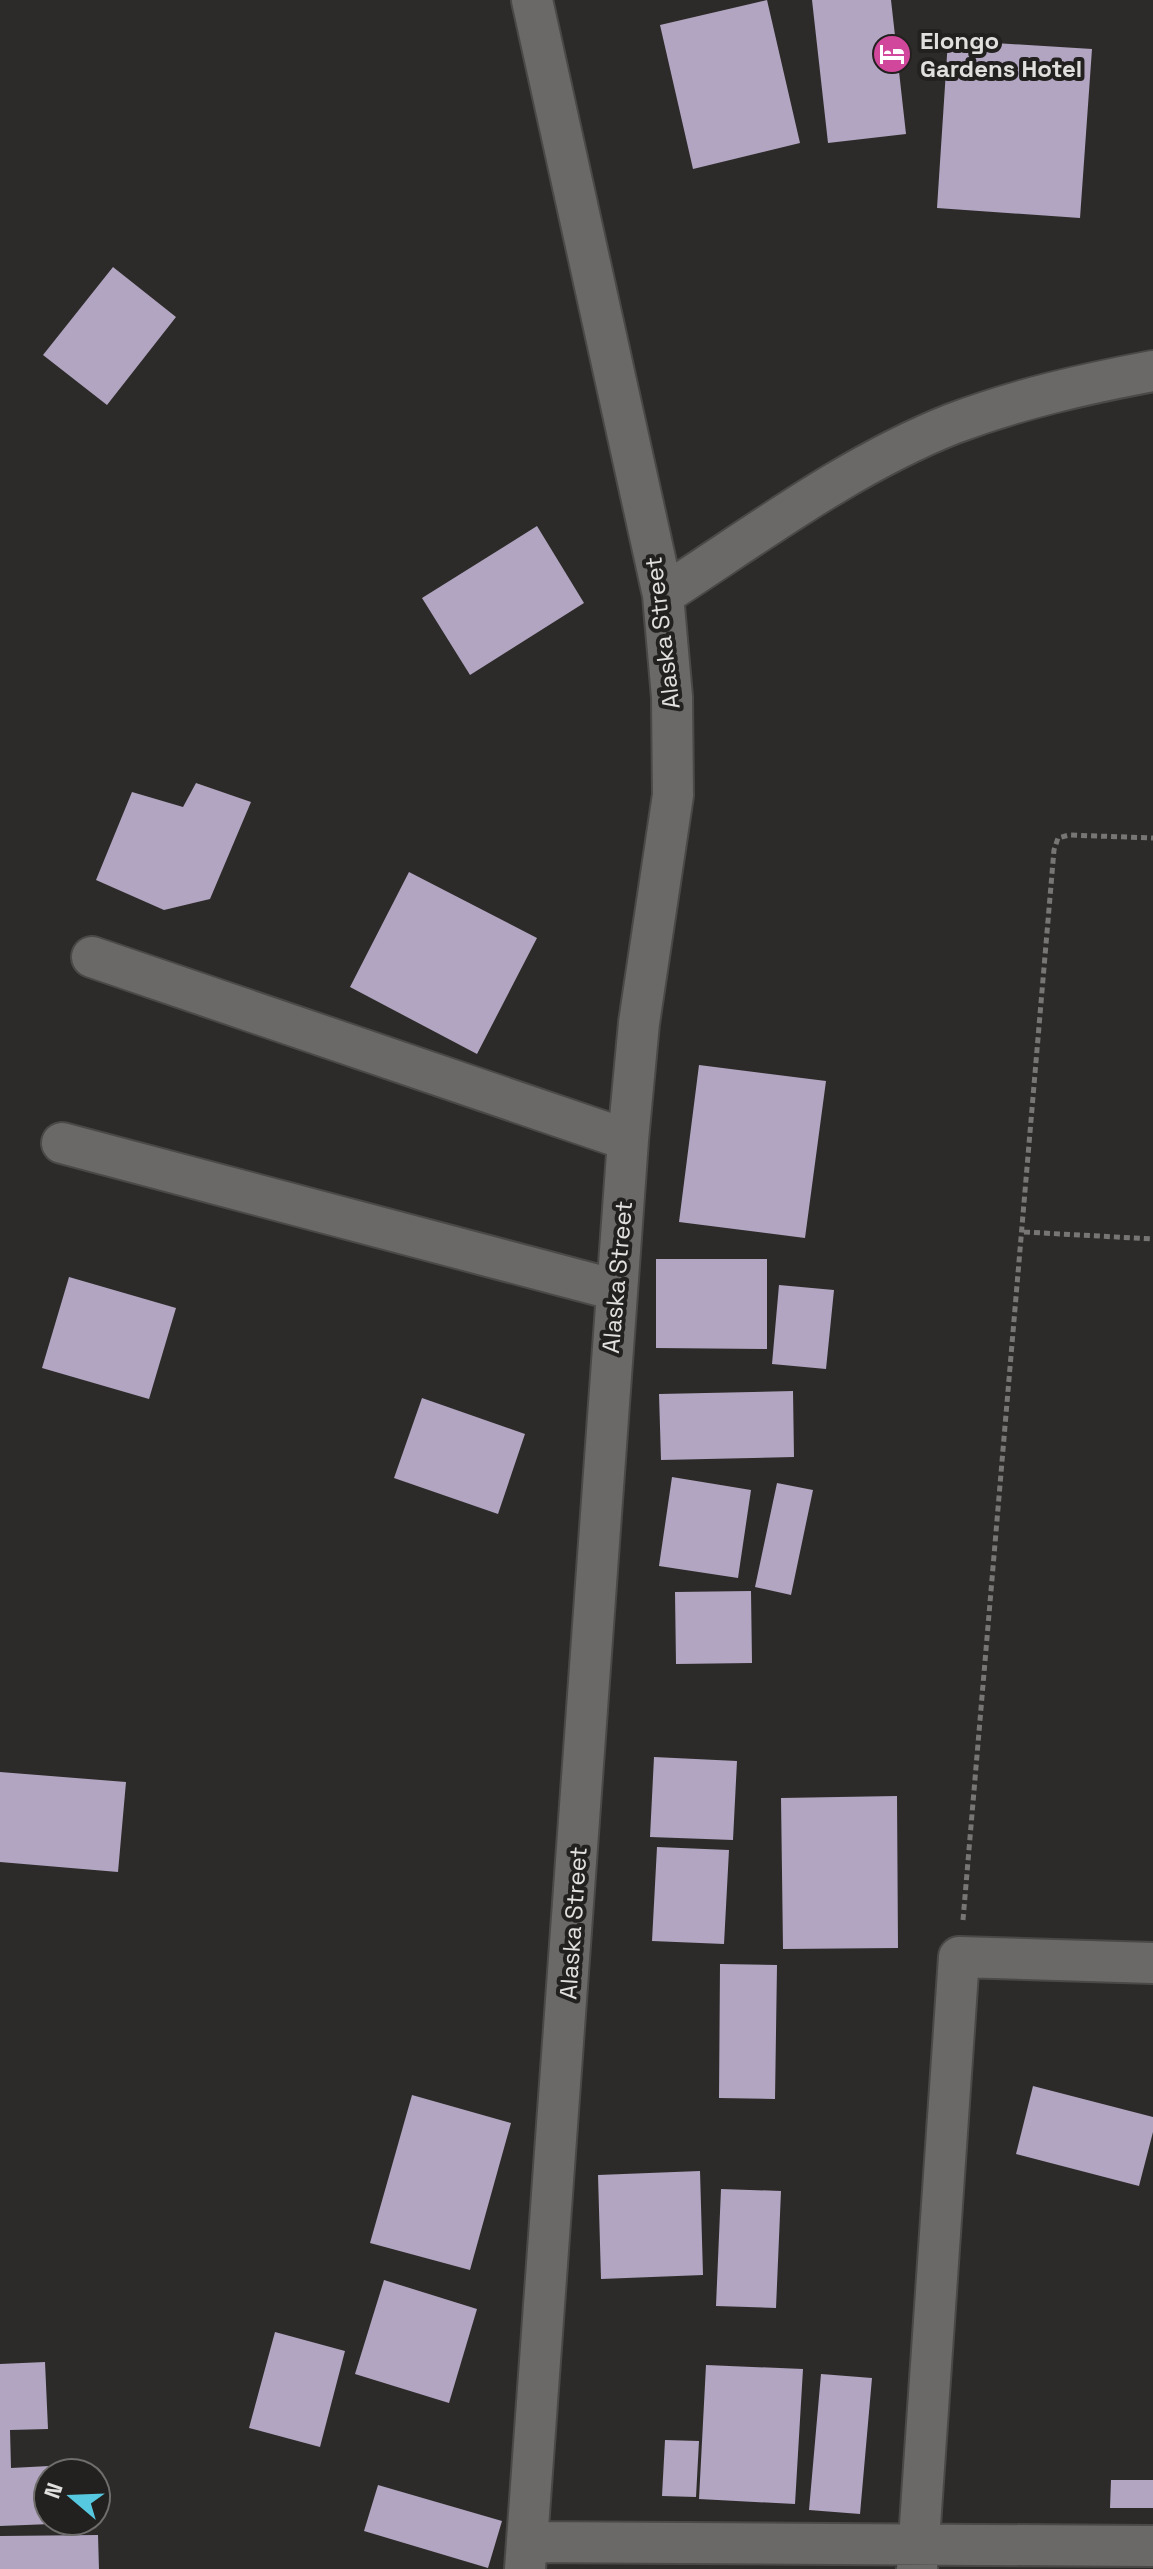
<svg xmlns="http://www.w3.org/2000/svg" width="1153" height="2569" viewBox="0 0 1153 2569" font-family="'Space Grotesk',sans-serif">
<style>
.building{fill:#b1a5c1}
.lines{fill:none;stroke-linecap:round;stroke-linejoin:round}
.minor-casing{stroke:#4a4947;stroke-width:44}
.path{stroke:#777674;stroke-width:5;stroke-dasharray:6 4;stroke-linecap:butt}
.minor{stroke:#6b6967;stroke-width:40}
.labels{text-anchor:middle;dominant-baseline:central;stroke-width:8;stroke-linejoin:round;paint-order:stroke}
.poi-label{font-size:24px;font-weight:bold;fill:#e1e0df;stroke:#23211f;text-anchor:start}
.street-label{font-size:24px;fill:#e1e0df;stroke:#23211f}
</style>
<rect width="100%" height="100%" fill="#2d2b29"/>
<path class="building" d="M767,0L800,143L693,169L660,25Z
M812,0H891L906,134L828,143Z
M948,40L1092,49L1080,218L937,208Z
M113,267L176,317L107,405L43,355Z
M537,526L584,603L470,675L422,598Z
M196,783L251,802L210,899L164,910L96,880L132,792L183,807Z
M409,872L537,938L477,1054L350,987Z
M699,1065L826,1081L805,1238L679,1222Z
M656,1259H767V1349L656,1348Z
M69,1277L176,1308L149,1399L42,1368Z
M779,1285L834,1290L826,1369L772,1364Z
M793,1391L794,1457L661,1460L659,1394Z
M422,1398L525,1434L498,1514L394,1478Z
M672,1477L751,1490L738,1578L659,1566Z
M777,1483L813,1490L791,1595L755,1587Z
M751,1591L752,1663L676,1664L675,1592Z
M654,1757L737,1761L733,1840L650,1837Z
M0,1772L126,1782L118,1872L0,1862Z
M897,1796L898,1948L783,1949L781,1798Z
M657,1847L729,1850L724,1944L652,1941Z
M720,1964L777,1965L775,2099L719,2098Z
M1033,2086L1153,2117V2132L1139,2186L1016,2154Z
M412,2095L511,2123L470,2270L370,2243Z
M700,2171L703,2275L601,2279L598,2175Z
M721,2189L781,2191L776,2308L716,2306Z
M384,2280L477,2309L449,2403L355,2374Z
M275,2332L345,2351L320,2447L249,2428Z
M45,2362L48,2429L10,2430L11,2468L49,2466L51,2524L0,2526V2364Z
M706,2365L803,2369L795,2504L699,2499Z
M821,2374L872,2378L860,2514L809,2510Z
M665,2440L699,2441L696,2497L662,2496Z
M1111,2480H1153V2508H1110Z
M378,2485L502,2521L488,2568L364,2531Z
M98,2535L99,2569H0V2536Z"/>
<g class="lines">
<g class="minor-casing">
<path id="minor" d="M663,595C756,535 849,465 952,424C1018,399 1084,384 1153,371
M92,957L628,1140
M62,1143L616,1290
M527,2542L1153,2546
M525,2569L628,1140L639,1023L673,795L672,697L663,595L532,0
M917,2569L959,1957L1153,1963"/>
</g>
<path class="path" d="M1024,1232L1153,1239
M963,1920L1054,850L1058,838L1069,835L1153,838"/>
<use href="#minor" class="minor"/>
</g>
<defs>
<g id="hotel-disc" transform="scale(2)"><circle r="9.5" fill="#d1479c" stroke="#23211f"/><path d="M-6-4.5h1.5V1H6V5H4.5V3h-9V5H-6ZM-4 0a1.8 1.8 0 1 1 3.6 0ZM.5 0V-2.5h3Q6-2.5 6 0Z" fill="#fff"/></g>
</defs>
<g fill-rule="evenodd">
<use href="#hotel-disc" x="892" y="54"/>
</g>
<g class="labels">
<g class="poi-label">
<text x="920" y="40">Elongo<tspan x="920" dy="28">Gardens Hotel</tspan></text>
</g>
<g class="street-label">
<text transform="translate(662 633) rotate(-97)">Alaska Street</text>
<text transform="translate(617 1277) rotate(-85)">Alaska Street</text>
<text transform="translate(573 1923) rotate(-86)">Alaska Street</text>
</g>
</g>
<g transform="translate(72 2497) rotate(289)"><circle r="38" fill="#23211f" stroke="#6f6d6c" stroke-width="2"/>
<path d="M0-6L14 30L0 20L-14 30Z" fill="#56c9e1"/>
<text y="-12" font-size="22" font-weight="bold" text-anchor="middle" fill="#e1e0df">N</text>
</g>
</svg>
